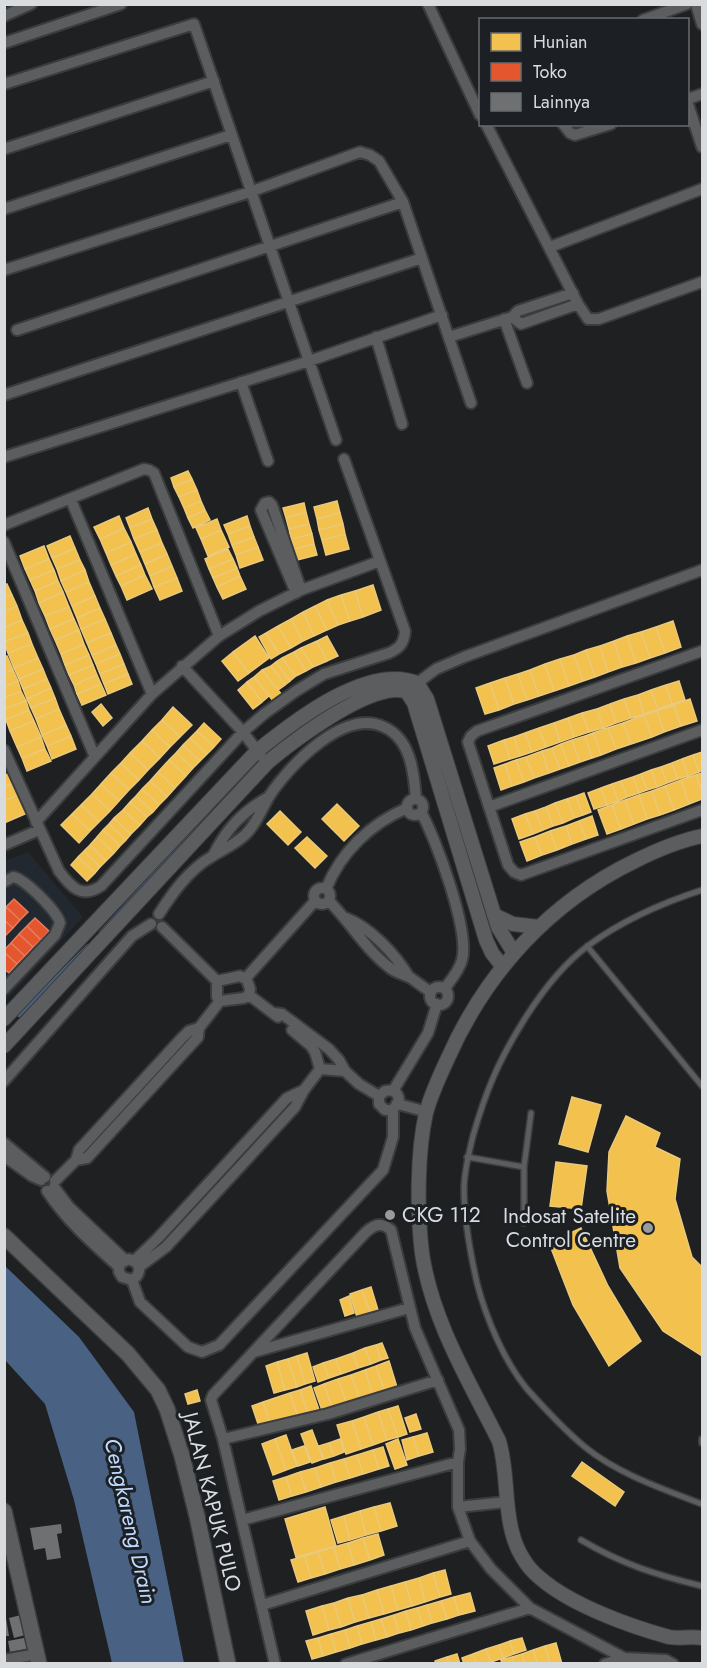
<svg xmlns="http://www.w3.org/2000/svg" width="707" height="1668" viewBox="0 0 707 1668" font-family="Jost,sans-serif">
<style>
.built{fill:#212830}
.water{fill:#496283}
.homes{fill:#f2c14e;stroke:#eac97a;stroke-width:1.5}
.shops{fill:#e4572e;stroke:#e17f63;stroke-width:1.5}
.lines{fill:none;stroke-linecap:round;stroke-linejoin:round}
.stream{stroke:#496283;stroke-width:4}
.building{fill:#6e7072}
.service-casing{stroke:#3a3c3d;stroke-width:8}
.minor-casing{stroke:#3a3c3d;stroke-width:14}
.tertiary-casing{stroke:#3a3c3d;stroke-width:16}
.secondary-casing{stroke:#3a3c3d;stroke-width:18}
.service{stroke:#5b5d5f;stroke-width:5}
.minor{stroke:#5b5d5f;stroke-width:10}
.tertiary{stroke:#5b5d5f;stroke-width:14}
.secondary{stroke:#5b5d5f;stroke-width:15}
.poi-dot{fill:#989a9d;stroke:#1c2024;stroke-width:2}
.labels{text-anchor:middle;dominant-baseline:central;stroke-width:6;stroke-linejoin:round;paint-order:stroke}
.poi-label{font-size:21px;fill:#d9dcdf;stroke:#1c2024;text-anchor:start}
.street-label{font-size:21px;fill:#d9dcdf;stroke:#1c2024}
.water-label{font-size:22px;font-style:italic;fill:#bfdbff;stroke:#1c2024}
</style>
<rect width="100%" height="100%" fill="#1e2022"/>
<path class="built" d="M28,852L83,917L5,1001L4,861Z"/>
<path class="water" d="M4,1265L79,1337L134,1412L184,1663H112L74,1500L45,1404L5,1360Z"/>
<path class="homes" d="M188,471L192,479L174,487L171,478Z
M192,479L197,490L179,497L174,487Z
M197,490L201,501L184,508L179,497Z
M201,501L205,510L188,518L184,508Z
M337,501L340,513L317,519L314,507Z
M304,503L306,512L286,518L283,508Z
M148,508L152,519L130,528L126,518Z
M205,510L210,520L193,528L188,518Z
M306,512L309,524L289,529L286,518Z
M340,513L343,524L319,530L317,519Z
M119,516L124,528L100,539L94,527Z
M247,516L250,526L228,534L224,525Z
M152,519L157,530L134,539L130,528Z
M217,519L221,530L201,539L196,528Z
M309,524L312,534L291,539L289,529Z
M343,524L345,534L322,540L319,530Z
M250,526L254,537L232,545L228,534Z
M124,528L131,542L106,553L100,539Z
M157,530L162,543L140,552L134,539Z
M221,530L229,547L208,556L201,539Z
M312,534L314,544L294,549L291,539Z
M345,534L349,549L326,555L322,540Z
M70,536L75,548L52,558L47,546Z
M254,537L258,547L236,555L232,545Z
M131,542L136,554L111,565L106,553Z
M162,543L167,554L145,564L140,552Z
M314,544L317,555L297,560L294,549Z
M44,546L49,559L25,569L20,556Z
M258,547L263,560L240,568L236,555Z
M75,548L80,560L57,569L52,558Z
M228,549L233,559L209,569L205,559Z
M136,554L141,565L116,576L111,565Z
M167,554L172,566L150,576L145,564Z
M49,559L54,570L30,580L25,569Z
M233,559L237,568L213,578L209,569Z
M80,560L85,570L61,581L57,569Z
M141,565L145,575L121,586L116,576Z
M172,566L177,578L154,587L150,576Z
M237,568L240,576L217,587L213,578Z
M54,570L58,581L35,591L30,580Z
M85,570L89,582L66,592L61,581Z
M145,575L152,589L127,600L121,586Z
M240,576L246,589L223,599L217,587Z
M177,578L182,591L160,600L154,587Z
M58,581L63,592L39,603L35,591Z
M89,582L95,596L72,606L66,592Z
M7,584L12,595L4,598V585Z
M373,585L381,610L363,617L355,591Z
M355,591L363,617L350,621L341,595Z
M63,592L69,607L45,616L39,603Z
M12,595L17,606L4,612V598Z
M341,595L350,621L338,625L327,600Z
M95,596L100,608L77,618L72,606Z
M327,600L338,625L327,630L315,606Z
M17,606L22,620L4,628V612Z
M315,606L327,630L314,636L303,612Z
M69,607L74,619L50,629L45,616Z
M100,608L105,619L81,629L77,618Z
M303,612L314,636L303,641L291,619Z
M74,619L79,630L55,640L50,629Z
M105,619L111,633L87,643L81,629Z
M291,619L303,641L291,648L278,626Z
M22,620L28,633L4,642V628Z
M673,621L681,647L665,653L656,627Z
M278,626L291,648L279,654L266,633Z
M656,627L665,653L650,658L641,632Z
M79,630L84,644L61,654L55,640Z
M641,632L650,658L636,663L627,636Z
M28,633L32,644L8,653L4,642Z
M111,633L116,645L92,655L87,643Z
M266,633L279,654L271,659L259,637Z
M255,636L269,658L249,673L233,652Z
M327,636L338,656L327,661L317,641Z
M627,636L636,663L622,667L614,641Z
M317,641L327,661L313,667L301,648Z
M614,641L622,667L608,672L600,646Z
M32,644L38,658L14,668L8,653Z
M84,644L89,655L65,665L61,654Z
M116,645L120,654L96,664L92,655Z
M600,646L608,672L595,677L586,650Z
M301,648L313,667L306,671L294,652Z
M586,650L595,677L583,681L574,655Z
M233,652L249,673L238,681L222,661Z
M294,652L306,671L296,676L282,658Z
M120,654L124,664L100,674L96,664Z
M89,655L93,665L69,675L65,665Z
M574,655L583,681L569,686L560,659Z
M7,656L13,670L4,673V657Z
M38,658L43,669L19,679L14,668Z
M282,658L296,676L290,681L276,662Z
M560,659L569,686L554,691L545,664Z
M276,662L290,681L285,685L271,666Z
M124,664L128,674L104,684L100,674Z
M545,664L554,691L539,696L530,670Z
M93,665L97,675L74,685L69,675Z
M271,666L285,685L278,690L262,670Z
M43,669L47,679L23,689L19,679Z
M13,670L18,681L4,687V673Z
M262,670L282,695L274,702L254,677Z
M530,670L539,696L527,700L518,674Z
M128,674L132,684L108,694L104,684Z
M518,674L527,700L514,704L505,678Z
M97,675L101,684L77,694L74,685Z
M254,677L269,696L262,702L247,682Z
M505,678L514,704L499,710L490,683Z
M47,679L51,688L27,699L23,689Z
M18,681L21,691L4,698V687Z
M679,681L685,700L672,704L666,685Z
M247,682L262,702L253,709L238,690Z
M490,683L499,710L485,714L476,688Z
M101,684L106,695L82,705L77,694Z
M666,685L672,704L658,709L651,690Z
M51,688L55,698L31,708L27,699Z
M651,690L658,709L644,714L638,695Z
M21,691L26,701L4,709V698Z
M638,695L644,714L631,718L624,699Z
M55,698L59,709L36,719L31,708Z
M624,699L631,718L616,723L610,704Z
M690,699L697,721L681,726L674,705Z
M26,701L29,710L6,720L4,709Z
M101,704L112,718L103,726L92,712Z
M610,704L616,723L603,728L597,709Z
M674,705L681,726L664,732L657,711Z
M173,707L192,725L180,737L162,720Z
M59,709L66,725L42,735L36,719Z
M597,709L603,728L589,732L582,713Z
M29,710L34,721L10,731L6,720Z
M657,711L664,732L652,737L644,715Z
M582,713L589,732L574,737L568,718Z
M644,715L652,737L631,744L623,723Z
M568,718L574,737L560,742L554,723Z
M162,720L180,737L170,747L152,730Z
M34,721L41,737L17,747L10,731Z
M204,723L221,739L214,747L197,731Z
M554,723L560,742L546,747L539,728Z
M623,723L631,744L616,749L608,728Z
M66,725L71,736L47,746L42,735Z
M539,728L546,747L532,752L525,733Z
M608,728L616,749L601,755L593,733Z
M152,730L170,747L160,758L142,741Z
M197,731L214,747L207,754L190,738Z
M525,733L532,752L520,756L514,737Z
M593,733L601,755L592,758L585,736Z
M71,736L76,749L52,759L47,746Z
M585,736L592,758L580,762L572,740Z
M41,737L45,749L22,758L17,747Z
M514,737L520,756L510,759L504,740Z
M190,738L207,754L200,761L183,745Z
M504,740L510,759L494,764L488,746Z
M572,740L580,762L569,766L561,744Z
M142,741L160,758L148,770L130,753Z
M561,744L569,766L560,769L552,748Z
M183,745L200,761L193,768L176,753Z
M552,748L560,769L549,773L542,751Z
M45,749L51,761L27,771L22,758Z
M542,751L549,773L534,778L526,757Z
M702,752V770L699,772L693,755Z
M130,753L148,770L139,780L121,763Z
M176,753L193,768L186,776L169,760Z
M693,755L699,772L688,776L682,759Z
M526,757L534,778L524,782L516,760Z
M682,759L688,776L678,779L672,763Z
M169,760L186,776L175,788L158,772Z
M516,760L524,782L512,786L505,764Z
M121,763L139,780L129,790L111,773Z
M672,763L678,779L667,783L661,767Z
M505,764L512,786L501,790L494,768Z
M661,767L667,783L657,787L651,770Z
M651,770L657,787L647,790L641,774Z
M158,772L175,788L167,797L150,781Z
M9,773L13,783L4,787V776Z
M111,773L129,790L119,801L101,784Z
M702,773V792L696,775Z
M641,774L647,790L639,793L633,777Z
M696,775L702,792V799L689,804L681,780Z
M633,777L639,793L627,797L621,781Z
M681,780L689,804L674,810L665,786Z
M150,781L167,797L159,805L142,789Z
M621,781L627,797L618,801L612,784Z
M13,783L19,794L4,801V787Z
M101,784L119,801L110,811L92,794Z
M612,784L618,801L607,805L601,788Z
M665,786L674,810L660,815L652,791Z
M601,788L607,805L594,809L588,793Z
M142,789L159,805L153,812L136,796Z
M652,791L660,815L647,819L639,795Z
M584,793L591,812L583,815L576,796Z
M19,794L27,813L4,823V801Z
M92,794L110,811L99,822L81,805Z
M639,795L647,819L634,824L625,800Z
M136,796L153,812L147,817L130,802Z
M576,796L583,815L574,818L567,799Z
M567,799L574,818L563,823L555,803Z
M625,800L634,824L621,829L612,805Z
M130,802L147,817L140,825L123,810Z
M555,803L563,823L553,826L546,807Z
M337,804L359,826L344,841L322,819Z
M81,805L99,822L90,831L72,814Z
M612,805L621,829L607,834L598,810Z
M546,807L553,826L543,830L535,811Z
M123,810L140,825L131,834L114,818Z
M280,811L301,832L288,845L267,824Z
M535,811L543,830L533,834L525,814Z
M72,814L90,831L79,843L61,825Z
M525,814L533,834L519,839L512,819Z
M592,816L598,835L586,839L579,821Z
M114,818L131,834L126,840L109,824Z
M579,821L586,839L572,844L566,826Z
M109,824L126,840L120,846L103,830Z
M566,826L572,844L557,850L550,831Z
M103,830L120,846L114,853L97,837Z
M550,831L557,850L542,855L535,837Z
M97,837L114,853L106,861L90,845Z
M307,837L327,856L315,868L295,848Z
M535,837L542,855L527,861L520,842Z
M90,845L106,861L100,867L84,851Z
M84,851L100,867L95,873L78,857Z
M78,857L95,873L87,881L71,865Z
M572,1097L601,1105L588,1152L559,1144Z
M626,1116L660,1133L655,1147L680,1159L675,1199L692,1257L702,1267V1356L663,1331L620,1268L607,1191L609,1152Z
M556,1162L587,1166L581,1209L550,1206Z
M581,1228L608,1286L641,1341L609,1366L573,1305L549,1243Z
M371,1287L378,1310L370,1312L362,1290Z
M362,1290L370,1312L357,1317L350,1294Z
M349,1296L354,1313L345,1316L340,1300Z
M382,1343L388,1358L381,1360L376,1345Z
M376,1345L381,1360L371,1364L365,1348Z
M365,1348L371,1364L358,1368L353,1353Z
M307,1353L315,1381L305,1384L297,1356Z
M353,1353L358,1368L341,1374L336,1359Z
M297,1356L305,1384L297,1387L288,1359Z
M288,1359L297,1387L285,1390L277,1362Z
M336,1359L341,1374L329,1378L323,1363Z
M389,1361L397,1387L385,1392L376,1366Z
M277,1362L285,1390L274,1393L266,1366Z
M323,1363L329,1378L318,1382L313,1367Z
M376,1366L385,1392L373,1396L365,1370Z
M365,1370L373,1396L360,1400L351,1375Z
M351,1375L360,1400L347,1405L338,1379Z
M338,1379L347,1405L333,1410L324,1384Z
M324,1384L333,1410L323,1413L314,1388Z
M311,1386L319,1410L308,1414L300,1390Z
M197,1390L200,1401L188,1404L185,1394Z
M300,1390L308,1414L298,1417L290,1393Z
M290,1393L298,1417L271,1426L263,1402Z
M263,1402L271,1426L260,1430L252,1406Z
M398,1406L407,1434L398,1437L388,1409Z
M388,1409L398,1437L387,1440L378,1412Z
M378,1412L387,1440L373,1445L364,1417Z
M416,1414L421,1429L410,1432L405,1418Z
M364,1417L373,1445L361,1449L352,1421Z
M352,1421L361,1449L346,1454L337,1425Z
M312,1430L323,1459L312,1463L301,1434Z
M427,1433L433,1452L419,1456L413,1437Z
M286,1435L297,1466L286,1470L275,1439Z
M413,1437L419,1456L407,1460L402,1440Z
M275,1439L286,1470L273,1475L262,1444Z
M340,1439L344,1452L334,1456L329,1443Z
M398,1439L407,1465L395,1469L386,1444Z
M329,1443L334,1456L324,1459L319,1446Z
M304,1446L310,1462L298,1466L292,1450Z
M383,1447L389,1466L379,1469L373,1450Z
M373,1450L379,1469L363,1474L357,1455Z
M357,1455L363,1474L350,1478L344,1459Z
M344,1459L350,1478L336,1482L330,1463Z
M582,1462L624,1492L615,1506L572,1476Z
M330,1463L336,1482L321,1487L315,1468Z
M315,1468L321,1487L306,1492L300,1472Z
M300,1472L306,1492L292,1496L286,1477Z
M286,1477L292,1496L279,1500L273,1481Z
M390,1503L397,1526L381,1531L374,1507Z
M325,1507L336,1546L296,1557L285,1519Z
M374,1507L381,1531L366,1535L360,1511Z
M360,1511L366,1535L350,1540L344,1516Z
M344,1516L350,1540L338,1543L331,1520Z
M378,1534L384,1555L370,1560L363,1538Z
M363,1538L370,1560L354,1565L348,1543Z
M348,1543L354,1565L340,1569L334,1547Z
M334,1547L340,1569L325,1574L318,1552Z
M318,1552L325,1574L311,1578L305,1556Z
M305,1556L311,1578L298,1582L291,1560Z
M445,1570L451,1594L440,1597L433,1573Z
M433,1573L440,1597L425,1602L419,1578Z
M419,1578L425,1602L412,1606L405,1582Z
M405,1582L412,1606L398,1610L391,1586Z
M391,1586L398,1610L384,1614L377,1590Z
M377,1590L384,1614L369,1618L362,1595Z
M470,1593L475,1611L459,1615L454,1597Z
M362,1595L369,1618L355,1622L348,1598Z
M454,1597L459,1615L447,1619L441,1601Z
M348,1598L355,1622L341,1627L334,1603Z
M441,1601L447,1619L432,1623L427,1605Z
M334,1603L341,1627L329,1630L322,1606Z
M427,1605L432,1623L423,1626L417,1608Z
M322,1606L329,1630L313,1635L306,1611Z
M417,1608L423,1626L411,1630L406,1611Z
M406,1611L411,1630L399,1633L394,1615Z
M394,1615L399,1633L387,1637L381,1619Z
M381,1619L387,1637L376,1640L371,1622Z
M371,1622L376,1640L362,1644L357,1626Z
M357,1626L362,1644L350,1648L345,1630Z
M345,1630L350,1648L336,1652L331,1634Z
M331,1634L336,1652L323,1656L318,1638Z
M318,1638L323,1656L312,1659L306,1641Z
M522,1638L526,1650L514,1654L510,1641Z
M510,1641L514,1654L503,1658L499,1645Z
M556,1643L562,1664H550L545,1646Z
M499,1645L503,1658L491,1662L486,1649Z
M545,1646L550,1664H538L533,1650Z
M486,1649L491,1662L477,1664L473,1654Z
M533,1650L538,1664H525L522,1654Z
M457,1654L460,1664H449L447,1657Z
M473,1654L477,1664H464L462,1658Z
M522,1654L525,1664H514L512,1657Z
M447,1657L449,1664H436L435,1661Z
M512,1657L514,1664H502L501,1660Z"/>
<path class="shops" d="M14,899L28,912L20,920L6,907Z
M6,907L20,920L13,928L4,920Z
M35,918L49,931L41,940L27,926Z
M4,920L13,928L4,937Z
M27,926L41,940L33,947L19,934Z
M19,934L33,947L25,956L11,943Z
M11,943L25,956L17,964L4,952V950Z
M4,952L17,964L9,973L4,969Z"/>
<g class="lines">
<path class="stream" d="M318,714L341,704
M266,753L309,720
M101,932L257,762
M19,1015L88,946"/>
</g>
<path class="building" d="M61,1524L62,1533L57,1534L61,1558L47,1560L45,1548L34,1550L30,1528Z
M25,1614L29,1634L14,1638L9,1618Z
M6,1618L9,1636H4V1619Z
M29,1637L31,1648L10,1652L8,1641Z"/>
<g class="lines">
<g class="service-casing">
<path id="service" d="M702,890C662,903 623,920 589,945C563,964 541,993 524,1020C499,1060 486,1090 473,1136C469,1153 464,1171 464,1189C464,1221 470,1252 477,1283C486,1318 504,1361 527,1389C545,1409 564,1430 585,1447C618,1474 663,1489 702,1504
M587,946L702,1086
M467,1157L524,1167V1223
M524,1167L531,1113
M702,1439V1443
M581,1540C622,1564 656,1575 702,1586"/>
</g>
<g class="minor-casing">
<path id="minor" d="M428,4L480,115
M696,4L702,24
M4,16L31,4
M643,20L687,4
M4,43L121,4
M4,84L194,24L336,440
M688,99L702,94
M688,104L702,147
M486,124L578,304L588,319H599L702,282
M563,124L570,133L575,135L611,124
M4,149L214,81
M4,209L231,135
M550,247L702,189
M4,270L250,192L360,152L370,155L379,161L403,202L471,403
M512,317L521,324L578,304
M504,319L527,383
M17,330L403,202
M376,337L402,424
M449,337L512,317L518,311L573,293
M241,382L268,461
M4,395L422,258
M4,457L309,361L442,315
M71,500L152,694
M4,525L144,469L149,470L154,473L219,636
M4,542L95,757
M296,593L261,510L265,503L269,502L272,505L301,590
M702,651L477,731L471,736L468,742L508,865L514,872L521,875L702,810
M182,666L243,732L261,756
M412,687L436,669L464,657L702,570
M4,750L59,871C71,887 81,899 101,886L243,732L264,714L296,691L324,674L389,653C400,648 404,643 405,631L344,459
M407 807a8 8 0 1 1 16 0a8 8 0 1 1-16 0Z
M489,807L702,730
M421,812C436,839 470,931 462,960C459,971 451,980 445,988
M36,822L152,694L219,636L259,611L301,590L380,561
M4,845L39,830
M213,856C226,829 243,811 269,797
M4,882L13,877C24,878 57,911 60,923L55,935L4,989
M314 896a8 8 0 1 1 16 0a8 8 0 1 1-16 0Z
M326,889C341,852 370,824 407,808
M329,901C350,922 365,949 390,968C396,973 404,974 411,978C418,983 424,988 431,992
M159,914C173,892 189,870 211,857C224,849 236,844 246,834C257,823 262,808 270,795C290,765 344,708 384,727C411,739 414,773 416,799
M346,918C371,928 395,954 409,977
M162,927L217,981
M240,976L247,980L250,989L249,995L244,998L220,1001L217,997V981Z
M246,978L315,901
M430 996a9 9 0 1 1 18 0a9 9 0 1 1-18 0Z
M249,995L278,1017
M274,1013L282,1014L329,1049L339,1060L345,1071L359,1084L379,1096
M292,1030L311,1046L315,1052L320,1069
M320,1069L345,1071
M4,1081L132,936L151,924
M393,1091L428,1033L437,1004
M398,1104L427,1112
M4,1143L45,1177
M4,1156L32,1176L41,1180
M76,1160L87,1158L198,1037L199,1028L220,1001
M55,1181L76,1160L79,1150L181,1039L189,1031L199,1028
M54,1187L69,1207L125,1260
M47,1191C67,1221 92,1243 119,1267V1272L122,1277L132,1280C139,1276 141,1270 137,1263L129,1259L121,1263L119,1267
M134,1261L158,1238L287,1098L304,1090
M139,1267L166,1247L295,1107L304,1090L320,1069
M132,1280L140,1302L188,1347L202,1352L219,1345L383,1170L393,1137V1110L399,1100C398,1092 393,1089 385,1091L379,1096V1104L385,1110H393
M254,1352L409,1308
M223,1439L328,1414L438,1380
M458,1507L506,1502
M242,1520L458,1462
M262,1605L470,1541
M4,1660L37,1654
M275,1664L223,1439L211,1400L213,1395L366,1232C375,1224 382,1222 391,1230L415,1328L459,1430L460,1449L458,1462V1507L470,1541L491,1569L530,1608L624,1658L666,1660L673,1664
M346,1664L530,1608
M605,1664L624,1658"/>
</g>
<g class="tertiary-casing">
<path id="tertiary" d="M702,836C678,841 657,850 635,861C550,902 486,972 448,1058C440,1075 431,1094 426,1113C417,1153 417,1212 422,1253C432,1321 469,1381 499,1441C508,1471 504,1502 512,1532C516,1549 526,1567 540,1578C571,1605 629,1626 669,1637C680,1639 691,1636 702,1638
M494,915L513,924L539,927
M4,1019L257,751C294,721 368,663 417,683L427,699L498,927L514,953
M4,1046L267,763C291,742 376,678 407,692L414,703L486,940L492,953L503,967"/>
</g>
<g class="secondary-casing">
<path id="secondary" d="M4,1236L128,1354L158,1390L167,1409L182,1456L197,1516L228,1664
M4,1511L39,1664"/>
</g>
<use href="#service" class="service"/>
<use href="#minor" class="minor"/>
<use href="#tertiary" class="tertiary"/>
<use href="#secondary" class="secondary"/>
</g>
<g class="poi-dot">
<circle cx="390" cy="1215" r="6"/>
<circle cx="648" cy="1228" r="6"/>
</g>
<g class="labels">
<g class="poi-label">
<text x="402" y="1215">CKG 112</text>
<text x="636" y="1216" text-anchor="end">Indosat Satelite<tspan x="636" dy="24">Control Centre</tspan></text>
</g>
<g class="street-label">
<text transform="translate(212 1502) rotate(76)">JALAN KAPUK PULO</text>
</g>
<g class="water-label">
<text transform="translate(131 1521) rotate(77)">Cengkareng Drain</text>
</g>
</g>
<rect width="707" height="1668" fill="none" stroke="#d9dcdf" stroke-width="12"/>
<rect x="479" y="18" width="210" height="108" fill="#1c2024" stroke="#686b6f" stroke-width="1.5"/>
<rect x="491" y="33" width="30" height="18" fill="#f2c14e" stroke="#686b6f" stroke-width="1.5"/>
<text x="533" y="48" font-size="18" fill="#d9dcdf">Hunian</text>
<rect x="491" y="63" width="30" height="18" fill="#e4572e" stroke="#686b6f" stroke-width="1.5"/>
<text x="533" y="78" font-size="18" fill="#d9dcdf">Toko</text>
<rect x="491" y="93" width="30" height="18" fill="#6e7072" stroke="#686b6f" stroke-width="1.5"/>
<text x="533" y="108" font-size="18" fill="#d9dcdf">Lainnya</text>
</svg>
